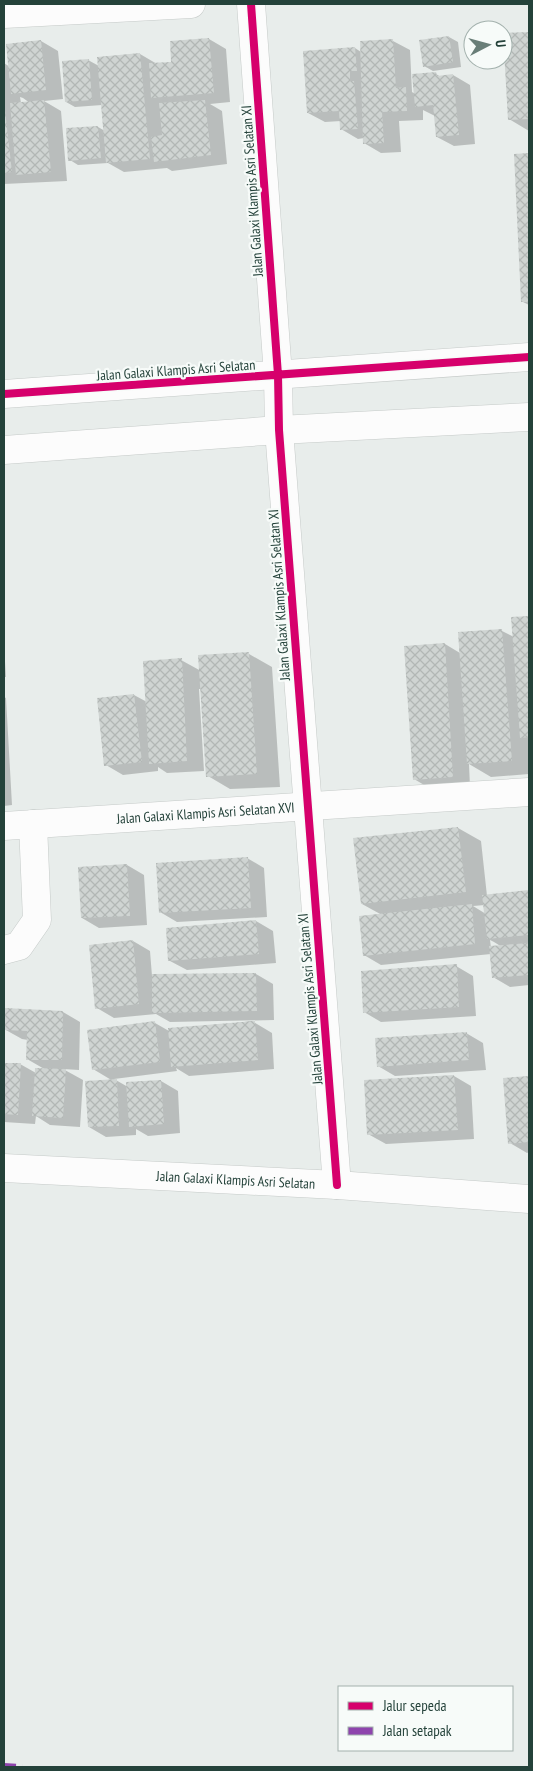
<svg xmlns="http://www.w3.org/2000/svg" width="533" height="1771" viewBox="0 0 533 1771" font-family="'PT Sans Narrow',sans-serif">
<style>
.shadow{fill:#0003;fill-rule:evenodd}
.building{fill:url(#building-cross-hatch)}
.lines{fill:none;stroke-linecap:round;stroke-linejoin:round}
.minor-casing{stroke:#c5cac8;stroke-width:29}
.minor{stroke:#fcfcfc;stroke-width:28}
.quiet{stroke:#8e44ad;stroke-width:6;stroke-dasharray:12 6;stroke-linecap:butt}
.cycleway-casing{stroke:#f7fbf9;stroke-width:11}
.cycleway{stroke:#d6006c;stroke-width:8}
.labels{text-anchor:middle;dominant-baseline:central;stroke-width:4.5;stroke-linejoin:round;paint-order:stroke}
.street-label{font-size:14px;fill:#24423a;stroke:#f7fbf9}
</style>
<defs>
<pattern id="building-cross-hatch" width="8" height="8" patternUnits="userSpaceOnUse" patternTransform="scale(1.25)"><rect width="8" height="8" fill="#cfd4d2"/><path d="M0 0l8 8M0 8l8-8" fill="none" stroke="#b2b7b5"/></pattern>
</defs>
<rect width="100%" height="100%" fill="#e8edeb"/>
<path class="shadow" d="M529,33V131L509,119L504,34Z
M449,37L458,42L461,67L433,71L424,66Z
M209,39L226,49L230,102L210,104L222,111L227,164L172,171L167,168L124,172L108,163L78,165L70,160L98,127L105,131L102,105L75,107L66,102L88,60L99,66L140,54L157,64L173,63Z
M41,41L58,51L63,99L44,101L61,111L67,181L4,184V63L10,67ZM20,97L23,98L30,103H21Z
M393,41L410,50L412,92L415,94L436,74L441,77L453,75L470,85L475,144L454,146L437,137L435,116L423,110V120L399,121L401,152L381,153L364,143V138L358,139L341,129V121L325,122L308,113L355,48L361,52Z
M529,154V305L523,302L515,155Z
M529,617V774L491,777L469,764L470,787L431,789L414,779L445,644L460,653L459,633L502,631L514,637L512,618Z
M4,646L6,677H4Z
M249,654L272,667L280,787L230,789L208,776L202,689H199L204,771L167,773L158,767V771L123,775L106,765L134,695L147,702L181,660L201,671Z
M4,697L6,698L12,805L4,806Z
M458,828L481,841L487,896L529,891V985L510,987L493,977L491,954L381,965L364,955L382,915L362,904ZM485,905L486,914L473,906ZM490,940L494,942L502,947L491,948Z
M247,858L264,868L267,917L177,922L160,912Z
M127,865L144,875L147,925L99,928L82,918Z
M256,921L273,931L276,963L187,970L170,961Z
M133,941L150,951L152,976L256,974L273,984L274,1020L170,1022L156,1014L114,1018L97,1008Z
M456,966L473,976L476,1016L381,1022L364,1012Z
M4,1011L63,1012L80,1022L79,1070L63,1069L83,1080L80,1127L50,1125L36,1116L35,1124L4,1122V1064H20L36,1073L46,1070L27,1059L28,1040L22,1039L4,1029V1031Z
M252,1021L272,1033L274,1069L189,1076L176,1068L177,1071L114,1079L128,1087V1083L161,1081L178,1091L180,1133L148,1136L136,1129V1135L106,1137L89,1127L113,1081L93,1069L155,1023L169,1031Z
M466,1033L483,1043L486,1070L395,1076L378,1066Z
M454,1076L471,1086L474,1139L386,1144L368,1134Z
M529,1077V1152L527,1153L510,1143L505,1079Z"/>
<path class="building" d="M529,32V119L508,120L503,33Z
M449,36L453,62L423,67L419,40Z
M209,38L214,93L151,98L149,63L171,62L170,41Z
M393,39L396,88L406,87L407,111L382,112L384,143L363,144L360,41Z
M41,40L46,90L11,94L6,44Z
M355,47L357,71H350V81H354L358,129L340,130L339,111L307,113L303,51Z
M140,53L150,159L106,163L97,57Z
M89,59L92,100L65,102L62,61Z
M436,72L437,76L453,74L459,135L436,137L433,105L415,107L412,74Z
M44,100L51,172L16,175L10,103Z
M205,100L211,155L154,162L151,137L162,135L159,103Z
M4,102L12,172L4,173Z
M98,126L101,158L68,161L66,128Z
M529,153V302H521L514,154Z
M529,616V737L520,738L511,617Z
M502,629L512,761L467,764L458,632Z
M445,643L453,777L413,780L404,646Z
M249,652L257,774L206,777L198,655Z
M182,658L187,761L149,764L143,661Z
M134,694L142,762L104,766L97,698Z
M458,827L466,892L361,904L353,838Z
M248,857L251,908L159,913L156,863Z
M127,864L130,916L81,918L78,867Z
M529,890V935L487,939L482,895Z
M472,904L475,944L363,956L359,916Z
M256,920L259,954L168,961L166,928Z
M133,940L139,1004L95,1009L89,945Z
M529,943V975L492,978L489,946Z
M457,964L459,1007L363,1013L361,971Z
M256,973L257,1011L152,1013V974Z
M5,1008L63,1011L62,1060H26L27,1031L4,1030Z
M155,1021L160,1062L92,1070L87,1030Z
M255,1021L258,1060L171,1067L168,1028Z
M467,1032L469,1060L377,1067L375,1038Z
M4,1063H21L18,1115L4,1114Z
M35,1068L66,1069L63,1118L32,1116Z
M454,1075L458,1130L367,1135L364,1080Z
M529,1076V1142L508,1144L503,1078Z
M117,1079L119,1126L88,1127L85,1081Z
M161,1080L164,1124L129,1127L126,1082Z"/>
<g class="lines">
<g class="minor-casing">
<g id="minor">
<path d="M251,4L278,375L279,430L337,1185"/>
<path d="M4,14L191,4"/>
<path d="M4,394L529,357"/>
<path d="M4,450L279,430L529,417"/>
<path id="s1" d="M4,826L529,792"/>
<path d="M4,950L19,946L37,920L33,824"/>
<path id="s2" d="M4,1168L337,1185L529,1199"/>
</g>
</g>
<use href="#minor" class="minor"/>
<path class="quiet" d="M4,1766L22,1767"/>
<g class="cycleway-casing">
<path id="cycleway" d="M251,4L278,375L279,430L337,1185
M4,394L529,357"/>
</g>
<use href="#cycleway" class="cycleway"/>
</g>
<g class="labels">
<g class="street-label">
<text transform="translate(252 191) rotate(-94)">Jalan Galaxi Klampis Asri Selatan XI</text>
<text transform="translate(176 370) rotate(-4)">Jalan Galaxi Klampis Asri Selatan</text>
<text transform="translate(279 595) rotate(-94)">Jalan Galaxi Klampis Asri Selatan XI</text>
<text stroke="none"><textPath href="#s1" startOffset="202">Jalan Galaxi Klampis Asri Selatan XVI</textPath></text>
<text transform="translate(310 999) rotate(-95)">Jalan Galaxi Klampis Asri Selatan XI</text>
<text stroke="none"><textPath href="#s2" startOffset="232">Jalan Galaxi Klampis Asri Selatan</textPath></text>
</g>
</g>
<rect width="533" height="1771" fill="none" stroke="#24423a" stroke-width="10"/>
<rect x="338" y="1686" width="175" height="65" fill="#f7fbf9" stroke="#a3b1ad"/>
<rect x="348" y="1702" width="25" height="8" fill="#d6006c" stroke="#a3b1ad"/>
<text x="383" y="1711" font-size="15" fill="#24423a">Jalur sepeda</text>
<rect x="348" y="1727" width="25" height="8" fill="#8e44ad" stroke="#a3b1ad"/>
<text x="383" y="1736" font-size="15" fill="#24423a">Jalan setapak</text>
<g transform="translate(488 45) rotate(84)"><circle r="24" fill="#f7fbf9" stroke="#a3b1ad"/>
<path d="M0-4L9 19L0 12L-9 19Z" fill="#697e78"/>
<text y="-8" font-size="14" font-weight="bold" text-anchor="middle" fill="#24423a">U</text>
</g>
</svg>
